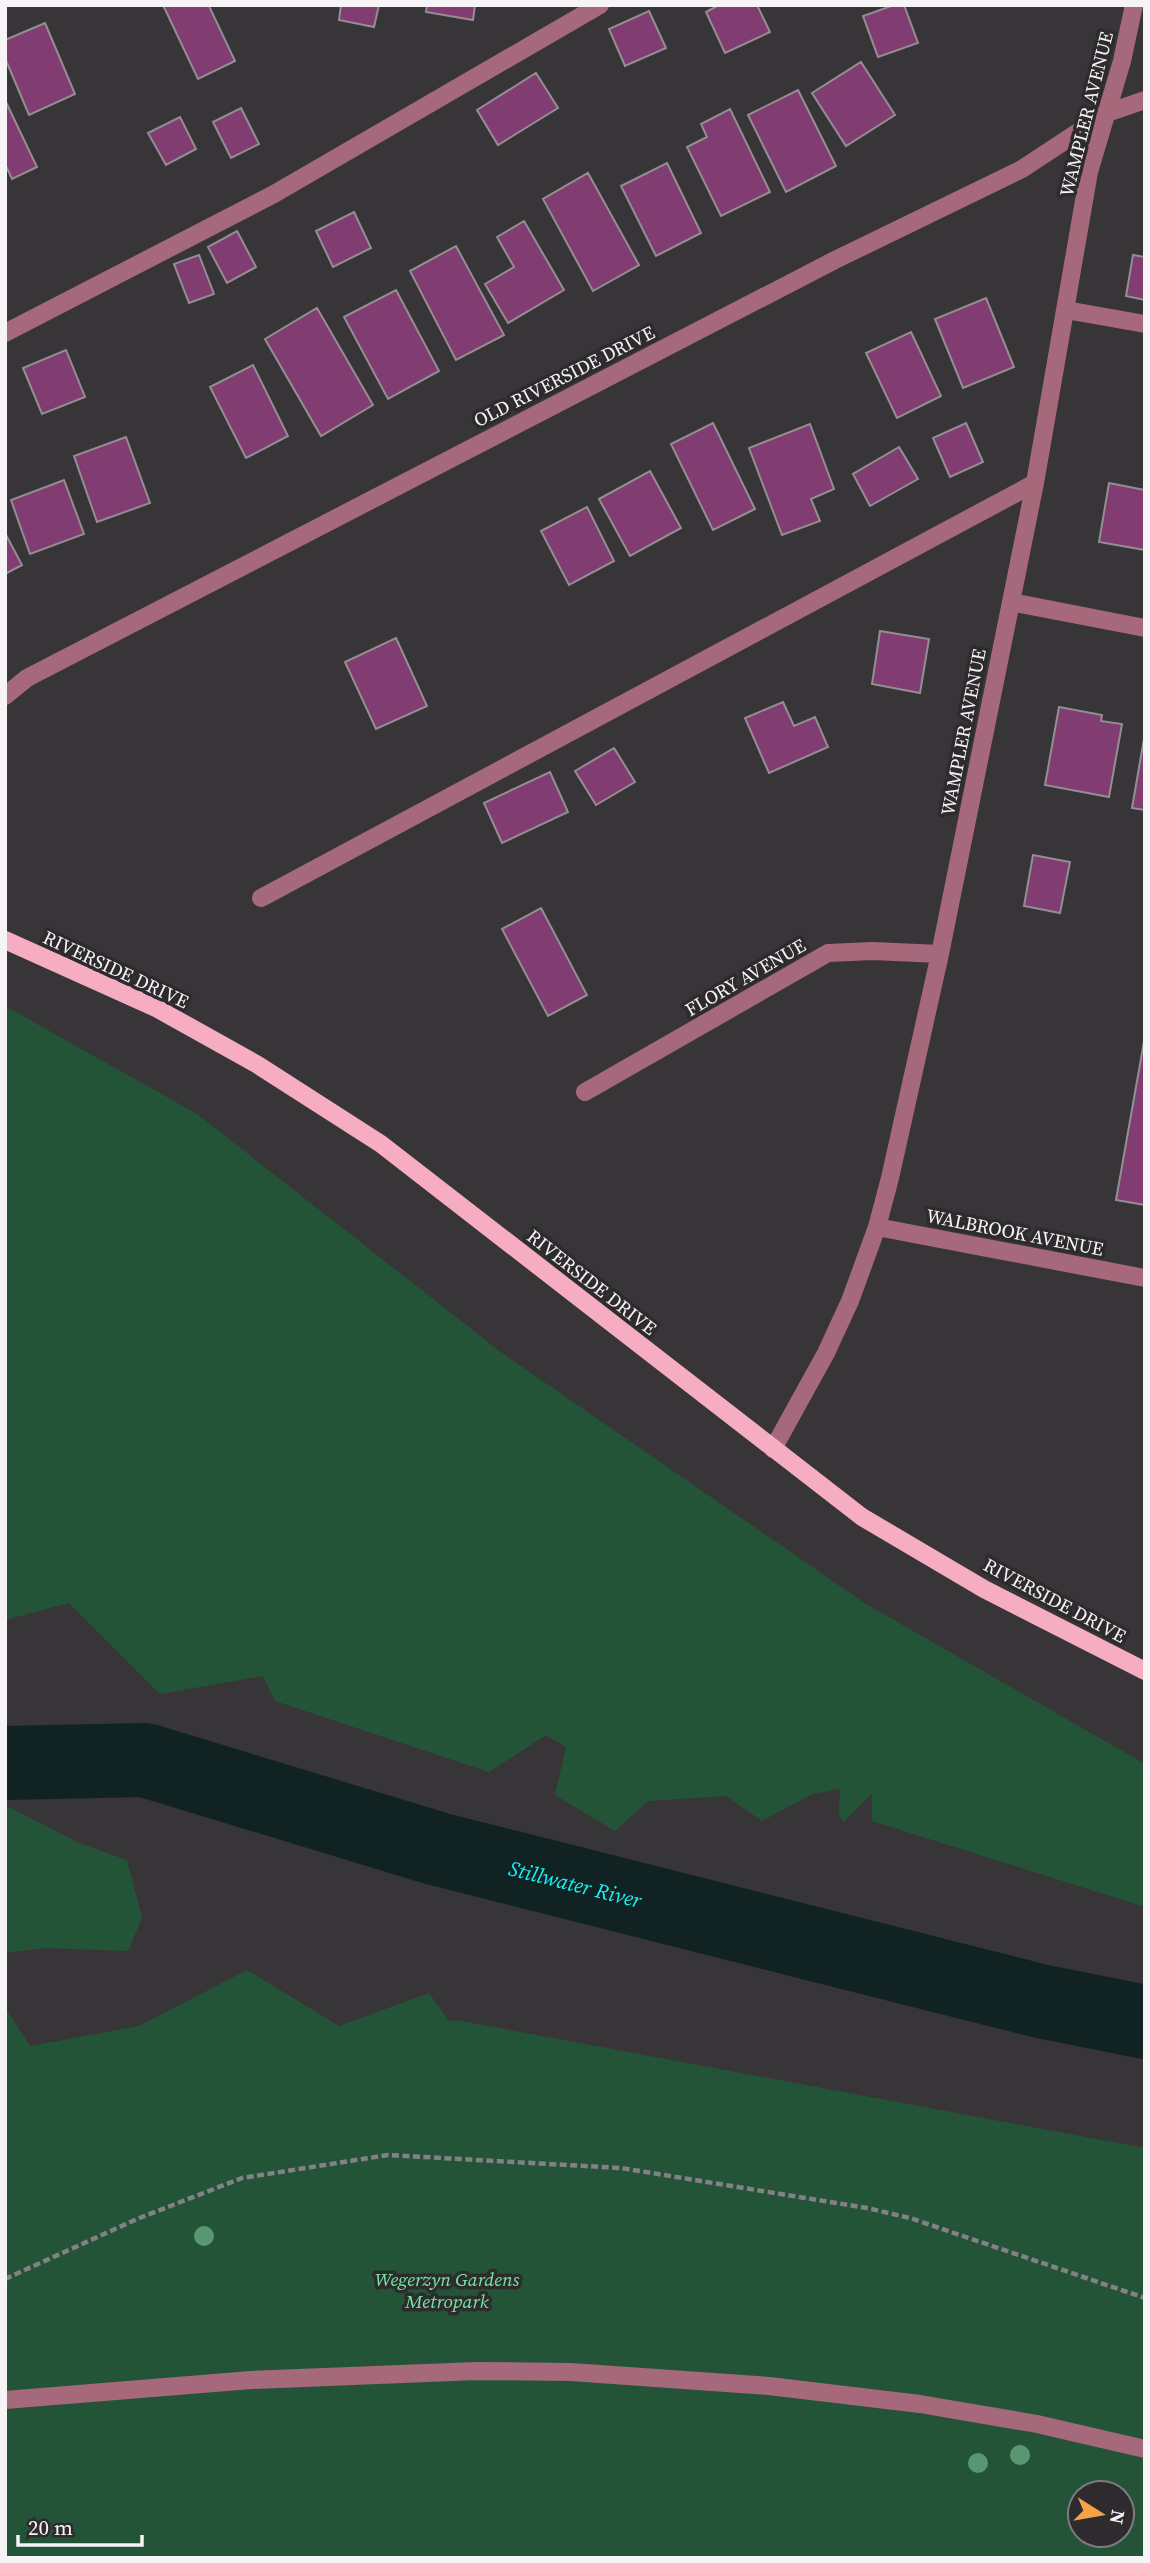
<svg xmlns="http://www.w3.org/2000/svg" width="1150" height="2563" viewBox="0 0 1150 2563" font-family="'Source Serif 4',serif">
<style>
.green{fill:#245437;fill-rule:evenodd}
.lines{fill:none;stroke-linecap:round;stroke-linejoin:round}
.river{stroke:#102222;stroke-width:74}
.building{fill:#813d72;stroke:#938e91;stroke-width:2}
.path{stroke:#848184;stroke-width:4.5;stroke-dasharray:7 3.5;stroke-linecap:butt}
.minor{stroke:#a5697b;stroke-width:18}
.major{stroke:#f6acc1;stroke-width:18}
.tree{fill:#589772}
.labels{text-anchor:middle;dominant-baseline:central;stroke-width:7;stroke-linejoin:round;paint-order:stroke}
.street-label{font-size:19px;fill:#f6f4f6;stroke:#2e2b2e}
.park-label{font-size:19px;font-style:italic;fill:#73e8a1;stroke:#2e2b2e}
.water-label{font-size:21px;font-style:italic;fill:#15f3f8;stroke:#2e2b2e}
</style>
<rect width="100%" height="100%" fill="#383538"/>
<path class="green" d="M5,1006L197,1114L502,1353L866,1604L1145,1764V1907L872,1821V1793L844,1822L839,1815L840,1789L812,1794L762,1821L726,1796L648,1801L615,1831L555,1795L566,1747L546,1735L489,1772L275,1701L263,1676L160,1694L69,1603L5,1620Z
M5,1805L79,1843L127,1860L142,1918L128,1951L46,1948L5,1953Z
M247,1970L339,2026L429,1993L449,2021L456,2020L1145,2148V2558H5V2007L30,2046L139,2026ZM1080,2493H1122V2535H1080Z"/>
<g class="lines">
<path class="river" id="s1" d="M5,1763L145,1760L438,1849L1040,2001L1145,2022"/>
</g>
<path class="building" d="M163,5H211L209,6L235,61L198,79Z
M341,5H379L374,27L339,20Z
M427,5H475L473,20L426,12Z
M719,5H757L770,32L725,53L706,12Z
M894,5H904L918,43L878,57L863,16Z
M649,11L666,48L625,66L609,29Z
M45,23L75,94L29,115L5,58V40Z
M861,62L895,115L846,146L812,93Z
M536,73L558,108L498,145L477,110Z
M798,90L836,166L786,192L748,115Z
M5,100L37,167L12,179L5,164Z
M241,108L259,144L231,158L213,122Z
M730,109L770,192L721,216L687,147L707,137L701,124Z
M180,117L196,149L166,165L148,133Z
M667,163L701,233L656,256L621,186Z
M588,173L639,265L593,291L543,199Z
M354,212L371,248L333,267L316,231Z
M524,221L564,290L508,323L485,284L514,267L497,237Z
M237,231L256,267L227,283L208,247Z
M456,246L504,335L456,360L410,271Z
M199,255L214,294L189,303L174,264Z
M1133,255L1145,257V300L1126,296Z
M396,290L439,371L388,399L344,317Z
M986,298L1014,367L963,388L935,319Z
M317,308L373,405L321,436L265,339Z
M911,332L941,396L897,418L866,353Z
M66,350L85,397L42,414L23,368Z
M253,365L288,436L246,458L210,387Z
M713,423L755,509L713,530L671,444Z
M966,423L983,462L950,477L933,438Z
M810,424L834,489L811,499L820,521L782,535L749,448Z
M126,437L150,503L97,522L74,456Z
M899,447L918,479L870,506L853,474Z
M650,471L681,528L630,556L599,499Z
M64,480L84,534L30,554L11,500Z
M1109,483L1145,490V550L1099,542Z
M587,507L614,561L569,585L541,531Z
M5,533L22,565L5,574Z
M880,631L929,639L920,693L872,684Z
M396,638L427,706L376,729L345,662Z
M783,702L794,726L815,717L828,747L769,773L745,718Z
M1059,707L1102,715L1101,721L1122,724L1109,797L1045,785Z
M1145,733V810L1132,808Z
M614,748L635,782L596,805L575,771Z
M550,772L568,812L502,843L484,803Z
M1033,855L1070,862L1060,913L1024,906Z
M541,908L587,995L548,1016L502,929Z
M1145,1036V1205L1116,1200Z"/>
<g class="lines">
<path class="path" d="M5,2279L137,2219L242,2178L388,2155L621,2168L867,2208L910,2218L1145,2298"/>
<path class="minor" d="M1066,310L1145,324
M5,333L274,194L600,5
M1011,602L1145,628
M5,696L27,678L835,260L1022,169L1107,113L1145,100
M261,898L1035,483
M585,1092L828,953L872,951L940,954
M877,1227L1145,1278
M773,1449L826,1353L850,1301L877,1227L890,1178L940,954L1035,483L1089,172L1122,61L1134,5
M5,2400L251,2380L477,2371L571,2372L769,2386L920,2404L1037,2424L1145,2449"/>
<path class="major" d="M5,940L156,1008L258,1065L381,1144L862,1517L984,1589L1145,1671"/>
</g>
<g class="tree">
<circle cx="204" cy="2236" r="10"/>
<circle cx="1020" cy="2455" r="10"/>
<circle cx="978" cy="2463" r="10"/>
</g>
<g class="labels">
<g class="street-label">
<text transform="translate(1086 114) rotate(-76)">WAMPLER AVENUE</text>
<text transform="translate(564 376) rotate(-27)">OLD RIVERSIDE DRIVE</text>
<text transform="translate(963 732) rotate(-79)">WAMPLER AVENUE</text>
<text transform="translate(116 969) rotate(25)">RIVERSIDE DRIVE</text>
<text transform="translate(745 977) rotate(-30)">FLORY AVENUE</text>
<text transform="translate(1015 1232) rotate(11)">WALBROOK AVENUE</text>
<text transform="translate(592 1282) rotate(38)">RIVERSIDE DRIVE</text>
<text transform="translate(1055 1600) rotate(28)">RIVERSIDE DRIVE</text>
</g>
<g class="park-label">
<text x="447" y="2279">Wegerzyn Gardens<tspan x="447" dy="22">Metropark</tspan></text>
</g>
<g class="water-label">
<text stroke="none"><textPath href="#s1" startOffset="588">Stillwater River</textPath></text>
</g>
</g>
<rect width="1150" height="2563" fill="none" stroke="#f6f4f6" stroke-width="14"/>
<g transform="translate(1101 2514) rotate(101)"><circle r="33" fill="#2e2b2e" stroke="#7e7b7e" stroke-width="2"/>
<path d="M0-5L12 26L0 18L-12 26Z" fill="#f7a149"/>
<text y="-10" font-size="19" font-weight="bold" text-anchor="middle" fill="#f6f4f6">N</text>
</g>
<path d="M18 2535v10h124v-10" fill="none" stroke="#f6f4f6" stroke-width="3.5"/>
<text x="28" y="2535" font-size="21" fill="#f6f4f6" stroke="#2e2b2e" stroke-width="5" paint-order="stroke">20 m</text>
</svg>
